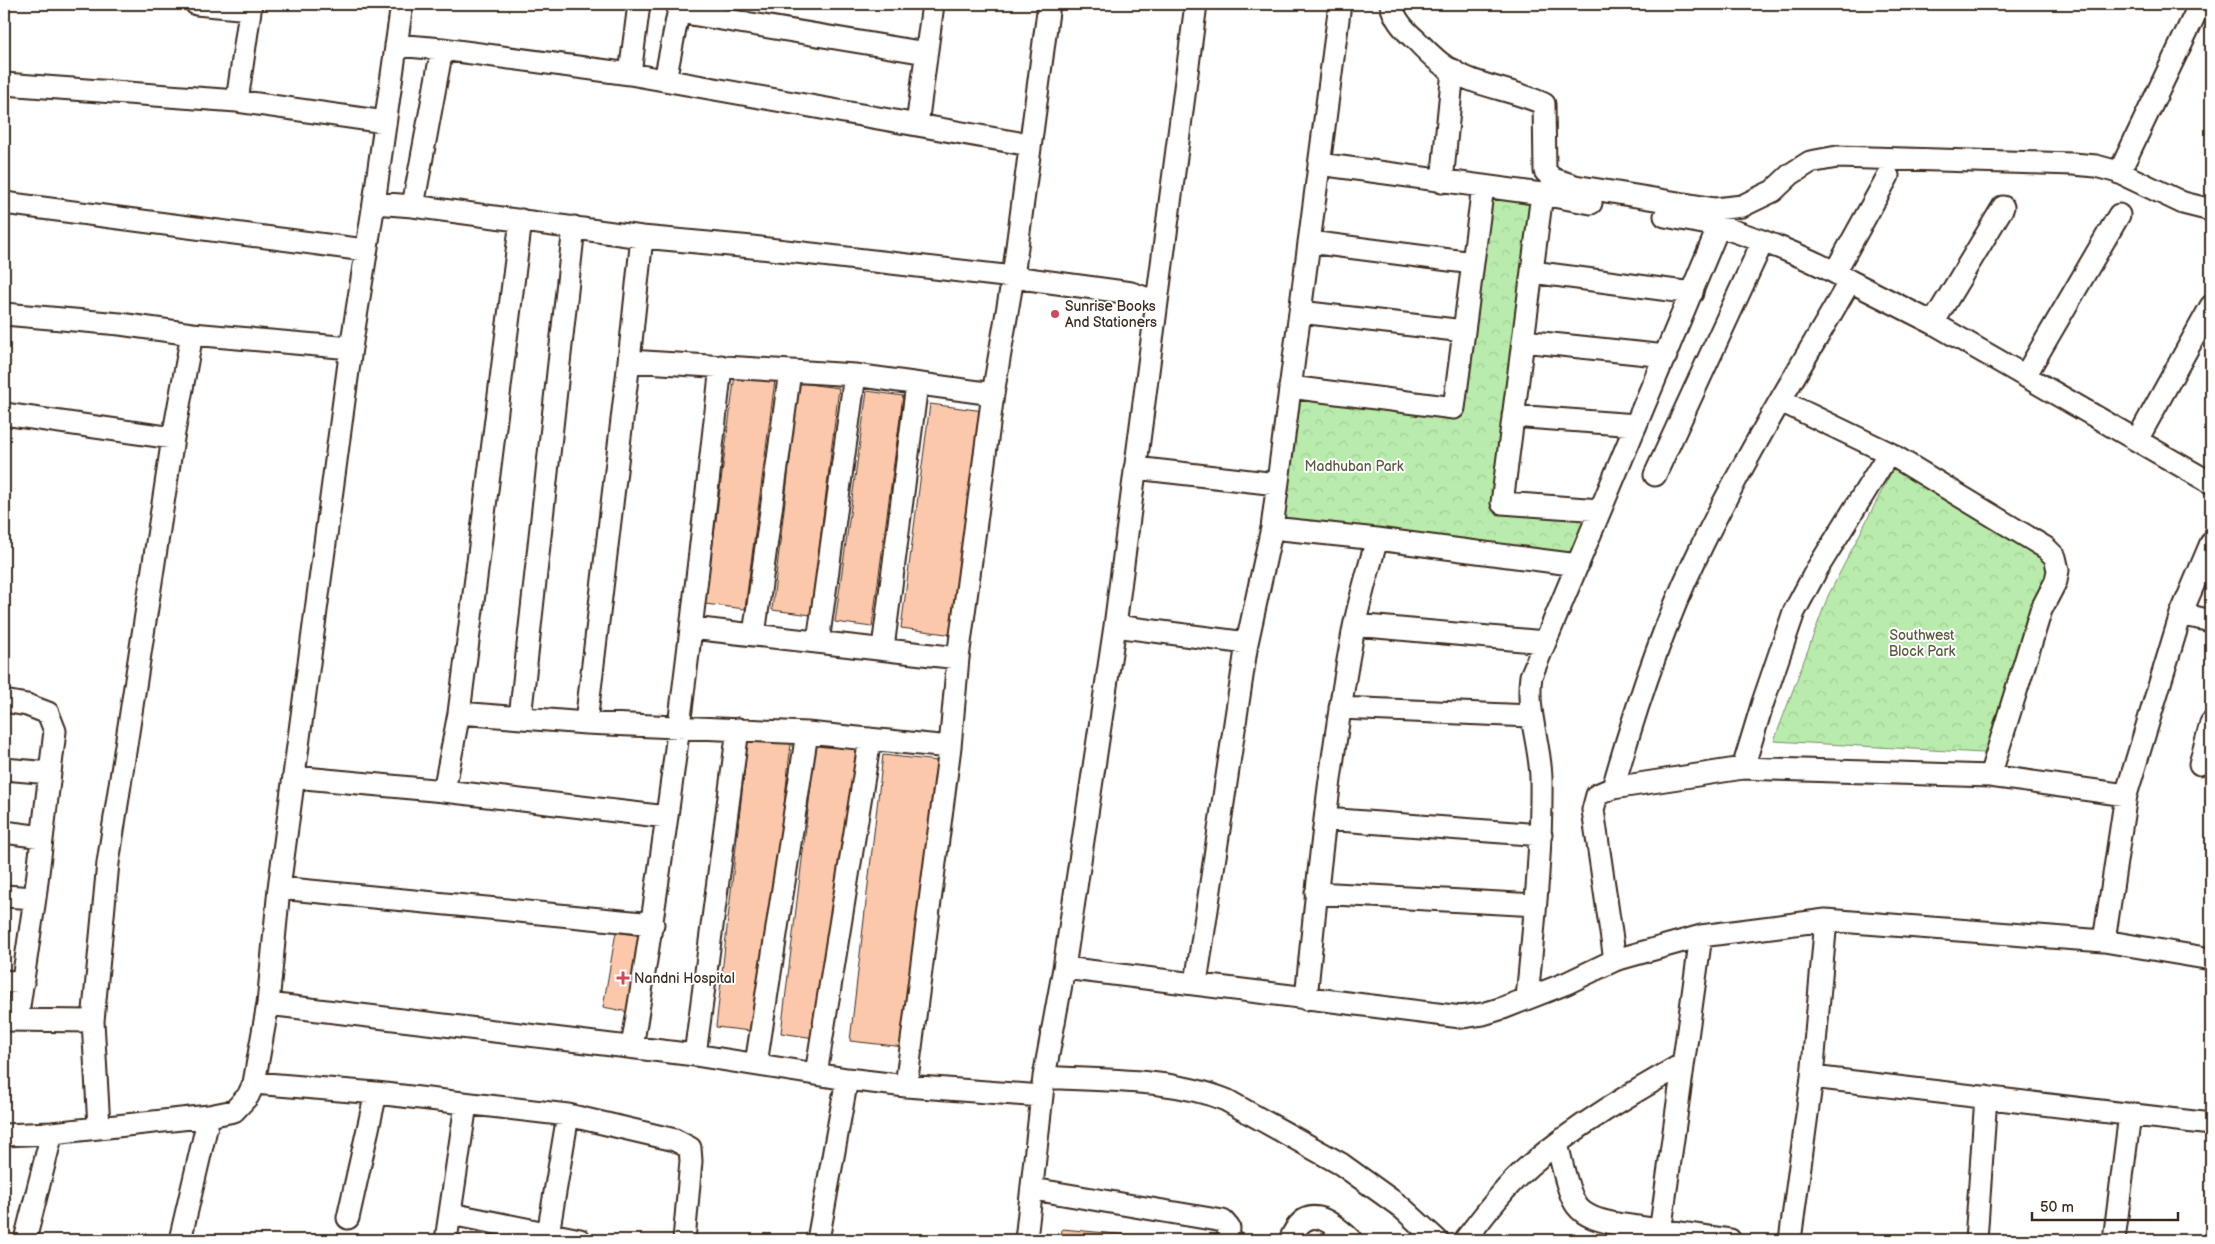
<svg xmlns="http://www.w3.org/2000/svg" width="2215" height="1244" viewBox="0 0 2215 1244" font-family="'Balsamiq Sans',sans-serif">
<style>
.park{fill:url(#park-crowns);stroke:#7a8b65}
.building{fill:#fbc8ab;stroke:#3b2a1e}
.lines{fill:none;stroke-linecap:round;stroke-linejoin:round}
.street-casing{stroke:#3b2a1e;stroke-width:25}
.street{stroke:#fff;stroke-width:21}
.poi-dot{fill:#d1495b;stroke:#fff;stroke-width:2}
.labels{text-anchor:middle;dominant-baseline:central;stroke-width:4;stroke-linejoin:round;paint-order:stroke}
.poi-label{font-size:14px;fill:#3b2a1e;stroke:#fff;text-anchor:start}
.park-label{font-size:14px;fill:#5a5a42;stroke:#fff}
</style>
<defs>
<pattern id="park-crowns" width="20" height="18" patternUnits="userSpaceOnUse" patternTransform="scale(1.25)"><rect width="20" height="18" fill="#b9ecac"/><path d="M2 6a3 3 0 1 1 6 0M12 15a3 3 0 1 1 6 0" fill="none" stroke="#a0cb94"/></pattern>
</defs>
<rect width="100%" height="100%" fill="#fff"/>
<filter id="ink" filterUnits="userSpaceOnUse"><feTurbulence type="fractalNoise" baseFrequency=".02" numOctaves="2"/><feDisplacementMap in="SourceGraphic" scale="10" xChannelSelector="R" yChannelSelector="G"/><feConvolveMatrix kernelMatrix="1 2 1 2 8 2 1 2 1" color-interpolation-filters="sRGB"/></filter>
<g filter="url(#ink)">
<path class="park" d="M1483,186L1542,194L1502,503L1600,510L1578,565L1272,528L1290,387L1454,408Z
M1893,469L2058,550L2000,754L1774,741L1828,596Z"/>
<path class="building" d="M735,374L775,380L745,609L705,604Z
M799,383L839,388L811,615L772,610Z
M867,391L903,396L872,627L835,622Z
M930,404L984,411L954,635L901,628Z
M748,738L791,743L759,1032L716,1027Z
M816,744L856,749L821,1039L781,1033Z
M883,755L938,761L904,1047L850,1041Z
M616,932L641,936L629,1012L603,1007Z
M1062,1229L1173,1239V1240H1061Z"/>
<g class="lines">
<g class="street-casing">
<path id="street" d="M196,4L250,9
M1391,4C1394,19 1405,31 1417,41C1426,50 1435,60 1446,67C1475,87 1513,89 1544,104L1545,171L1553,179L1575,186L1715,209L1742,206L1773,191L1791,174L1810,162L1837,157L2073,164L2096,166L2118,172L2183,203L2211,210
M679,12L926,53
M396,45L442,49L630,74L1030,145
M630,74L639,4
M665,80L680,4
M4,84L237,101L385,122
M237,101L251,4
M917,125L933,4
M1319,164L1542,194L1591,203
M2119,173L2200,4
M1442,182L1453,70
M1542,194L1502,503L1600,510
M4,203L365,250
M374,203L402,4
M413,206L442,49
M1665,216L1719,226
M1309,242L1473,263
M1532,272L1692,293
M1835,272L1888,176
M1157,302L1196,4
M1300,312L1464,331
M4,314L120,324L192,334L351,348
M1933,323L2003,207
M1523,341L1666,356
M629,361L855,375L993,394
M2025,376L2119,215
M1290,387L1454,408L1483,186
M1781,401L1889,453
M4,414L173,438
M1513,416L1636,425
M2137,440L2211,306
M1135,468L1277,484
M1655,475L1763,241
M1272,528L1377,539
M2181,614L2211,621
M1355,625L1545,642
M1115,626L1247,643
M692,628L958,658
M754,635L790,371
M818,642L855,375
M883,648L917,384
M4,701L27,705L48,713L55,731L35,898L17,1020
M1340,708L1531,716
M459,713L586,723L807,733L950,747
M520,718L574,227
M586,723L629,361L642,237
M2200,764L2211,723
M1743,768L1763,702L1794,612L1817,569L1889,453L2046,548L2055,557L2058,570L2056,581L2041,610L1990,776
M4,769L50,773
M294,777L444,791L667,817
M1613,788C1635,710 1660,633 1695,560C1741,463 1797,373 1850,281L1933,323L2211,483
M444,791L459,713L521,220
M1325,819L1541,835
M4,832L42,837
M279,888L653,924
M1316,893L1535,905
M4,896L35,898
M2104,941L2126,795L2181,614L2211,543
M1615,960L1593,810L1597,795L1613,788L1743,768L1990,776L2126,795
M4,981L23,983
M1196,983L1247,643L1272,528L1340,4
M1527,998C1534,924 1542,851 1541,778C1540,742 1526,712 1531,676L1719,226C1764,241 1809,257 1850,281
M1306,999C1318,874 1331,750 1354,627C1360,598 1369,568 1377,539L1578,565
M268,1004L695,1055L847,1079L906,1086L1042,1096
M4,1020L93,1021
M632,1047C670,821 696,593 721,366
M695,1055L738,729
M756,1064L807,733
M816,1074L870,739
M1044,1077C1103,1081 1172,1078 1226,1100L1341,1164L1401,1207L1437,1240
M1812,1077L2211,1124
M254,1083L376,1093L568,1115L675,1140L690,1148L691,1161L684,1240
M906,1086L950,747L958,658L993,394L1013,277L1049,4
M99,1127L93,1021L108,863L173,438L192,334
M4,1135L52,1133L209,1116L234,1111L248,1096L254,1083L268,1004L279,888L351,348L374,203L413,206L642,237L752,247L1013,277L1131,293L1157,302L1115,626L1064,968
M1557,1144C1561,1159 1568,1195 1577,1206C1586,1218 1603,1221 1616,1224L1730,1240
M1033,1189L1223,1221L1229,1228L1228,1240
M451,1214L580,1240
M348,1218L376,1093
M25,1240L52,1133
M180,1240L209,1116
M446,1240L466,1104
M547,1240L568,1115
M818,1240L847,1079
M1026,1240L1044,1077L1064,968L1461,1017L1483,1014L1503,1008L1567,983L1615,960L1701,936L1826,920L2104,941L2211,959
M1290,1240C1306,1202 1329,1219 1351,1240
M1465,1240C1485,1214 1505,1187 1530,1165C1577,1125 1630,1094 1683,1064
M1659,1240L1701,936
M1790,1240L1812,1077L1826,920
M1976,1240L1986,1097
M2114,1240L2130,1114"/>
</g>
<use href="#street" class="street"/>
</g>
</g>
<g class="poi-dot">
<circle cx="1055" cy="314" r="5"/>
<path d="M620.5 970.5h5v5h5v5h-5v5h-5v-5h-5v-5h5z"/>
</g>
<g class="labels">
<g class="poi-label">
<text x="1065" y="306">Sunrise Books<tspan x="1065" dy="16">And Stationers</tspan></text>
<text x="634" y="978">Nandni Hospital</text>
</g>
<g class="park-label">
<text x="1354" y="466">Madhuban Park</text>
<text x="1922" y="635">Southwest<tspan x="1922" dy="16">Block Park</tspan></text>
</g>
</g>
<rect width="2215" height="1244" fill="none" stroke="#fff" stroke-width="20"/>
<rect x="10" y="10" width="2195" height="1224" fill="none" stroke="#3b2a1e" stroke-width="2" filter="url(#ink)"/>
<path d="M2032 1212v8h146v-8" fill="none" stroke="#3b2a1e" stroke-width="2.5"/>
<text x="2040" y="1212" font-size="15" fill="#3b2a1e" stroke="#ffffff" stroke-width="4" paint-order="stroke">50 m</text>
</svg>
